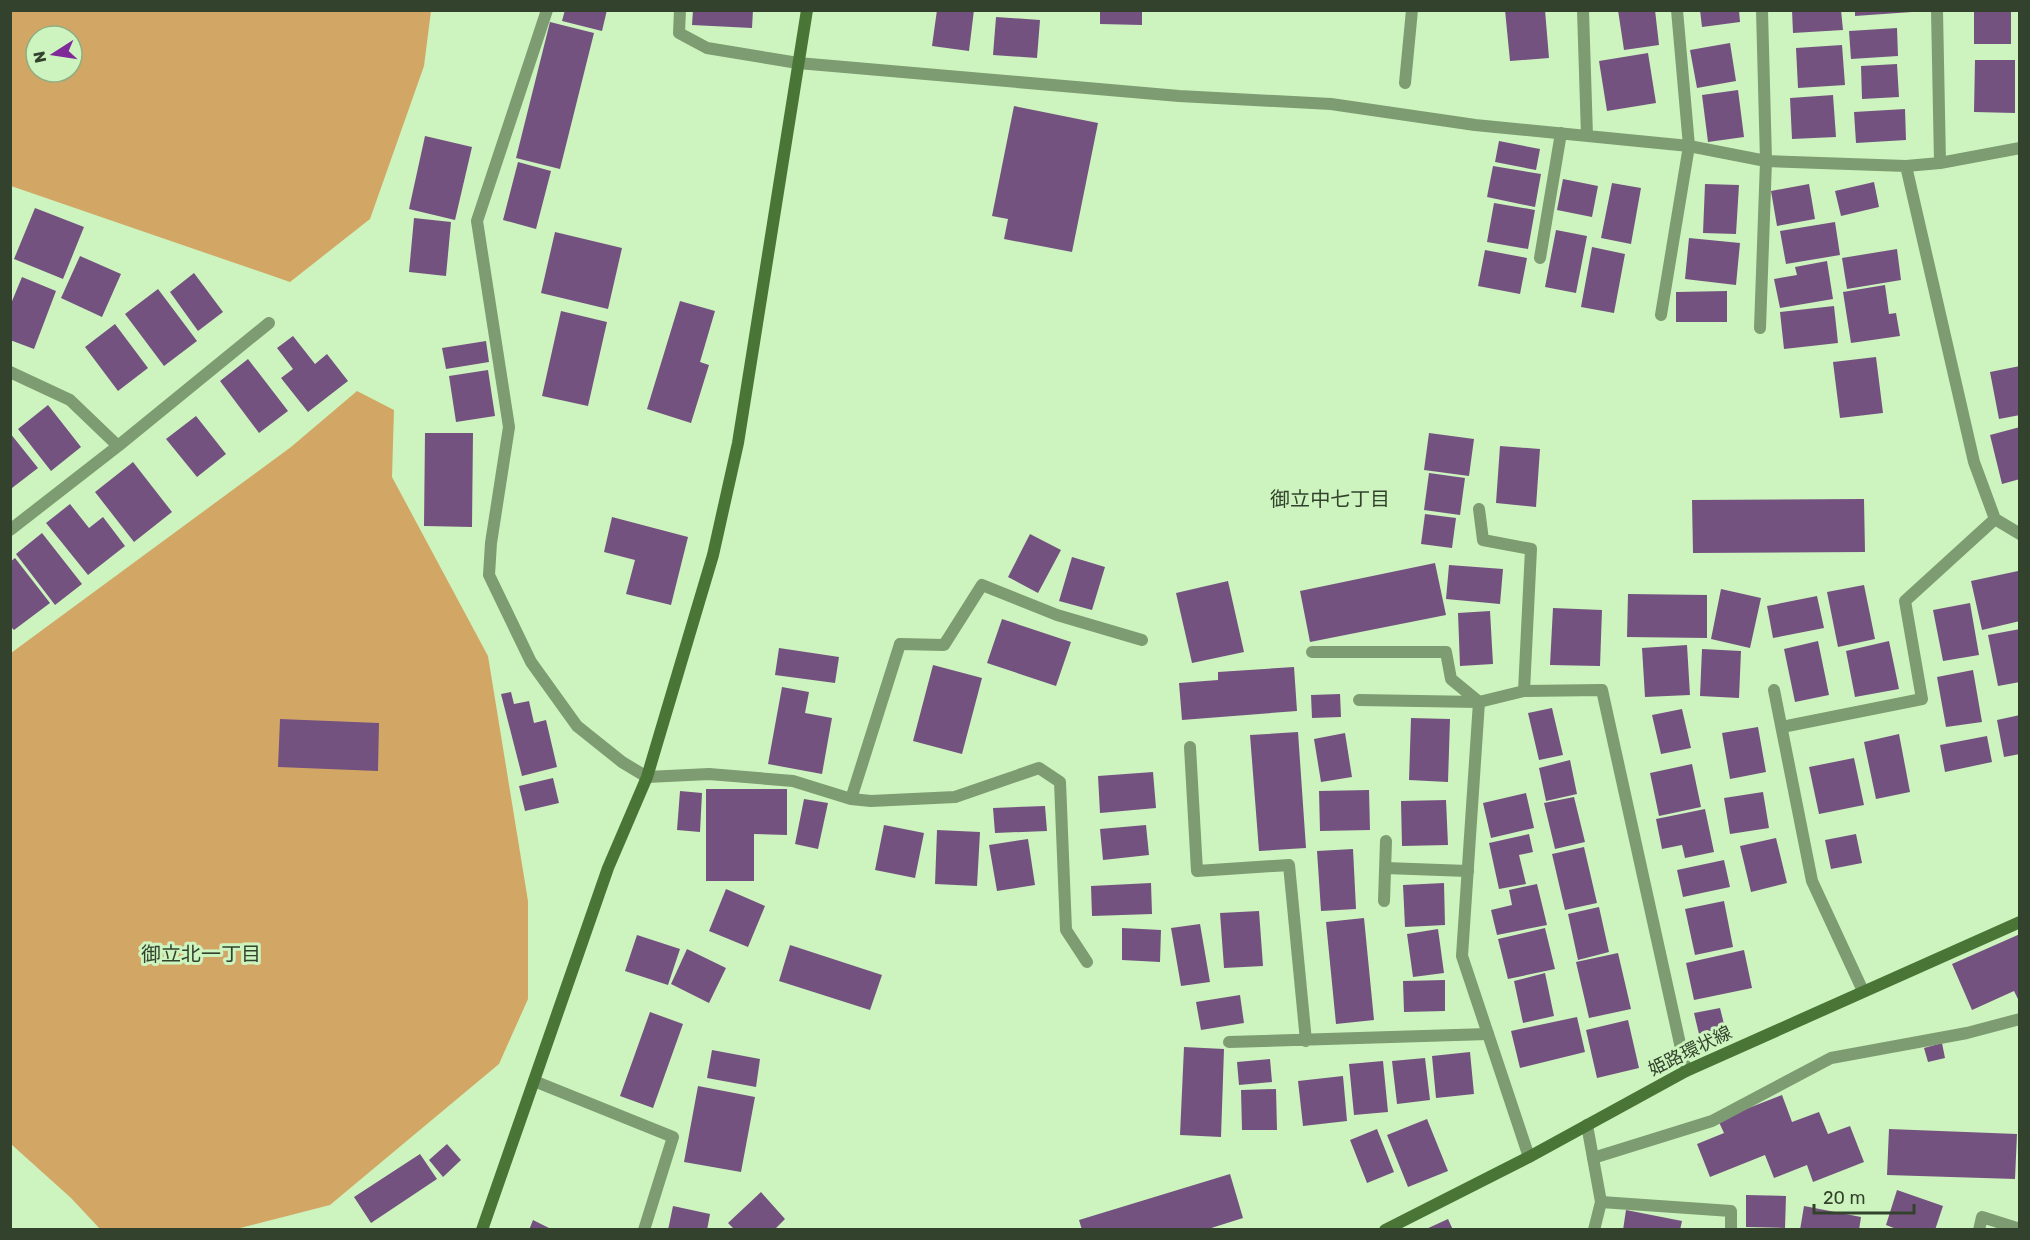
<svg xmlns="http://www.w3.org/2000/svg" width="2030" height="1240" viewBox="0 0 2030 1240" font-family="Rubik,'Noto Sans JP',sans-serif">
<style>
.forest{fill:#d2a766;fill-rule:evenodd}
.building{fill:#745280}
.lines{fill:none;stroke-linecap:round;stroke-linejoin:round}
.lane{stroke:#7d9c71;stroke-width:12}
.street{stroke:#7d9c71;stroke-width:12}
.secondary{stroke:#497636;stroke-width:12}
.labels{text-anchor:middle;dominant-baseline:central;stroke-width:6;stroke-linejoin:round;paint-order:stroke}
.street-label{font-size:18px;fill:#32422d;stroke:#cdf4be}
.neighbourhood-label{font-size:20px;fill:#32422d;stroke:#cdf4be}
</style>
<rect width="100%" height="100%" fill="#cdf4be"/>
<path class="forest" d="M11,10H431V11L424,66L370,219L290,282L11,186ZM36,36H72V72H36Z
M357,391L394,410L392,477L488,656L528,901V999L499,1064L330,1205L236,1229H100L71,1198L11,1144V653L291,447Z"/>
<path class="building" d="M565,10H607L602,31L562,21Z
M693,10H753L752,28L692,25Z
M937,10H974L969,51L932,46Z
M1100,10H1142V25L1100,24Z
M1505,10H1545L1549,58L1510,61Z
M1618,10H1655L1659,45L1624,50Z
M1700,10H1739L1740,22L1702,27Z
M1792,10H1841L1843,30L1793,33Z
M1855,10H1912V12L1855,16Z
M1974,10H2011V44H1974Z
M996,17L1040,20L1037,58L993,55Z
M550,22L594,33L560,169L516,158Z
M1897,28L1898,56L1851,59L1849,31Z
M1730,43L1736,81L1697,88L1690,50Z
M1842,45L1845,85L1798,88L1796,48Z
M1648,53L1656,103L1607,111L1599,61Z
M1975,60H2015V113L1974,112Z
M1897,64L1899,97L1862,99L1861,66Z
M1738,90L1744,137L1708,142L1702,95Z
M1833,95L1836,137L1792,139L1790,98Z
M1014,106L1098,123L1072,252L1004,239L1008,219L992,216Z
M1905,109L1906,140L1856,143L1854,112Z
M425,136L472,147L455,220L409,209Z
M1499,141L1540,149L1536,170L1495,162Z
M518,162L551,171L536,229L503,220Z
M1493,166L1541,174L1535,207L1487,197Z
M1563,179L1598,186L1592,217L1557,210Z
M1874,182L1879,207L1841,216L1835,191Z
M1612,183L1641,188L1631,244L1601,238Z
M1705,184L1739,185L1736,234L1703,233Z
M1809,184L1815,219L1777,226L1771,191Z
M1494,203L1535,210L1528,249L1487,242Z
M35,208L84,227L63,279L14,259Z
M414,218L451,222L446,276L409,272Z
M1835,222L1840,255L1786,264L1780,231Z
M1556,230L1587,236L1576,293L1545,287Z
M555,232L622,248L608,309L541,293Z
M1689,238L1740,243L1736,285L1685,279Z
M1592,247L1625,254L1614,313L1581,307Z
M1897,249L1901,280L1847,289L1842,258Z
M1485,250L1527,258L1520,294L1478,286Z
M80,256L121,274L102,317L61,298Z
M1827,261L1833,299L1780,308L1774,279L1797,275L1795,267Z
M194,273L223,312L198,331L170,292Z
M22,277L56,291L34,349L10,340V306Z
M1885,285L1889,314L1896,313L1900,336L1851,343L1843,292Z
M158,289L197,341L164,366L125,314Z
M1727,291V322H1676V292Z
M680,301L715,311L700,362L709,365L691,423L647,409Z
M1834,306L1838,343L1784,349L1780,312Z
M561,311L607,322L588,406L542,396Z
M115,324L148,368L118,391L85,347Z
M293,336L315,364L327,354L348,381L308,412L281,378L293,369L277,348Z
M486,341L489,362L446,369L442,348Z
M1876,357L1883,413L1840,418L1833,362Z
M248,359L288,411L259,433L220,381Z
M2020,366V415L1999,419L1990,372Z
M488,370L495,416L456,422L449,376Z
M48,405L81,447L51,471L18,429Z
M196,416L226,454L197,477L166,439Z
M2020,427V479L2002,484L1990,435Z
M10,433L38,468L12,488L10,486Z
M425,433H473L472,527L424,526Z
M1429,433L1474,439L1469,476L1424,470Z
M1500,446L1540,449L1536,507L1496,503Z
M133,462L172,512L134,542L95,492Z
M1429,473L1465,478L1460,515L1424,510Z
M1864,499L1865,552L1693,553L1692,500Z
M70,504L89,528L103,517L125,546L88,575L46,523Z
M1425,514L1456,518L1452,548L1421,544Z
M612,517L688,537L671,605L626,594L635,560L604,552Z
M42,533L82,584L55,605L16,554Z
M1030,534L1061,550L1038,593L1008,577Z
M1072,557L1105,567L1092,610L1059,601Z
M15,558L50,603L14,630L10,626V562Z
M1435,563L1446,615L1310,642L1300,591Z
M1449,565L1503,569L1500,604L1446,599Z
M2018,571L2020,621L1982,630L1971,581Z
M1228,581L1244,652L1192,663L1176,593Z
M1864,585L1875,639L1838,647L1827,592Z
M1721,589L1761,598L1750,648L1711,639Z
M1628,594L1707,595V638L1627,637Z
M1817,596L1824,628L1773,638L1767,606Z
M1970,603L1979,655L1943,661L1933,610Z
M1553,608L1602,610L1600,666L1550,665Z
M1490,611L1493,664L1460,666L1458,613Z
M1002,619L1071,642L1056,686L987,663Z
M2020,629V682L1998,686L1988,635Z
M1818,641L1829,695L1795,702L1784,649Z
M1889,641L1899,689L1855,697L1846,651Z
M1687,645L1690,695L1645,697L1642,648Z
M779,648L839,657L835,683L775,675Z
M1702,649L1741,651L1739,698L1700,696Z
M933,665L982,678L962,754L913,741Z
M1294,667L1297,711L1182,720L1179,683L1218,680V672Z
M1973,670L1982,722L1946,727L1937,677Z
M782,687L809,692L805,713L832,718L822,774L768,764Z
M511,692L514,704L529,701L534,723L546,720L557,767L522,776L501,694Z
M1340,694L1341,717L1312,718L1311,695Z
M1552,708L1563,755L1539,760L1528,713Z
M1682,709L1691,748L1661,754L1652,715Z
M2020,715V754L2004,757L1997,720Z
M1411,718L1450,719L1448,782L1409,780Z
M280,719L379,723L378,771L278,767Z
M1758,727L1766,772L1730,779L1722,733Z
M1298,732L1306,848L1259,851L1250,735Z
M1345,733L1352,777L1321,782L1314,739Z
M1899,734L1910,792L1876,799L1864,742Z
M1987,736L1992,762L1945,772L1940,745Z
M1854,758L1864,805L1819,814L1809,767Z
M1570,760L1577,794L1546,801L1539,768Z
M1692,764L1701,807L1659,816L1650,773Z
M1153,772L1156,808L1100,813L1098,776Z
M553,778L559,803L525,811L519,786Z
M706,789H787V835L754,834V881H706Z
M1369,790L1370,830L1320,831L1319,791Z
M680,791L702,793L700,832L677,830Z
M1763,792L1769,828L1730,834L1724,798Z
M1526,793L1534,828L1491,838L1483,803Z
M1574,797L1585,842L1555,849L1544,803Z
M804,799L828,803L818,849L795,844Z
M1446,800L1448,845L1402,846L1401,801Z
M1045,806L1047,831L995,833L993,808Z
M1705,809L1714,852L1685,858L1682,845L1662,849L1656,819Z
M884,825L924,833L915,878L875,870Z
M1146,825L1149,855L1103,860L1100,829Z
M937,830L980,832L977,886L935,884Z
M1529,834L1533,852L1519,855L1526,884L1499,889L1489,843Z
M1856,834L1862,863L1831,869L1825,840Z
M1776,838L1787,883L1751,892L1740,846Z
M1028,839L1035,885L997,891L989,845Z
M1584,847L1597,903L1565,910L1552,854Z
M1353,849L1356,909L1321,911L1317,851Z
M1724,860L1730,887L1683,897L1677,870Z
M1151,883L1152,914L1092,916L1091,886Z
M1444,883L1445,925L1405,927L1403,885Z
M1537,884L1547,925L1497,935L1491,910L1512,905L1509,890Z
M726,889L765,906L748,947L709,931Z
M1724,901L1733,947L1695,955L1685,909Z
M1599,907L1609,952L1578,960L1568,914Z
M1259,911L1263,966L1224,968L1220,913Z
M1364,918L1374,1020L1336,1024L1326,922Z
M1200,924L1210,982L1181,986L1171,928Z
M1122,928L1161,930L1160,962L1122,960Z
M1545,928L1555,969L1508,979L1498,939Z
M1438,929L1444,973L1413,977L1407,934Z
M2020,934V1003L2014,991L1972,1010L1952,964Z
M637,935L680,949L668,985L625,971Z
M790,945L882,975L870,1010L779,981Z
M687,949L726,968L709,1003L671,984Z
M1744,950L1752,988L1694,1000L1686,963Z
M1618,953L1631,1009L1589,1018L1576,962Z
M1545,973L1554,1016L1523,1023L1514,981Z
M1445,980V1011L1404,1012L1403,981Z
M1240,995L1244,1023L1201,1030L1196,1002Z
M1720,1008L1725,1028L1699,1034L1694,1013Z
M650,1012L683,1024L653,1108L620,1096Z
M1577,1017L1585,1052L1520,1068L1511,1031Z
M1628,1020L1639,1068L1597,1078L1586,1030Z
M1942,1043L1945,1058L1928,1062L1924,1048Z
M1184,1047L1224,1049L1221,1137L1180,1135Z
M712,1050L760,1059L756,1087L707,1078Z
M1470,1052L1474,1094L1436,1098L1432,1056Z
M1425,1058L1430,1100L1397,1104L1392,1061Z
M1270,1059L1272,1082L1239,1085L1237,1062Z
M1383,1061L1388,1112L1354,1115L1349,1064Z
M1343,1076L1347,1121L1303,1126L1298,1081Z
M698,1086L755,1097L741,1172L684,1162Z
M1276,1089L1277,1130H1242L1241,1090Z
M1782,1095L1792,1122L1819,1112L1828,1134L1850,1126L1864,1162L1813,1182L1807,1165L1774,1178L1765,1155L1710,1177L1697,1144L1724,1133L1718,1120Z
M1427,1119L1448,1171L1408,1187L1387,1135Z
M1377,1129L1394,1172L1367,1183L1350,1140Z
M1889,1129L2017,1134L2015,1179L1887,1175Z
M447,1144L461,1160L443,1177L429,1160Z
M420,1154L437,1179L371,1223L354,1197Z
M1230,1174L1243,1218L1205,1230H1082L1079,1220Z
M1897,1190L1943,1206L1935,1230H1899L1886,1225Z
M761,1192L785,1219L774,1230H735L728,1223Z
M1746,1195L1786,1196L1785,1228L1746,1227Z
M673,1206L710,1214L707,1230H668Z
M1804,1206L1861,1217L1859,1230H1800Z
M1626,1210L1682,1221L1680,1230H1623Z
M1448,1219L1453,1230H1424Z
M533,1220L553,1230H529Z"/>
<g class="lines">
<path class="lane" d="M900,644L944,645L982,585L1057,615L1142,640
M1312,652H1446L1451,679L1479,702
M1359,700L1479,702
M1190,747L1197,871L1289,865L1306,1041
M1385,868L1468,871
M1384,901L1386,841
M1229,1042L1488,1034
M534,1081L673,1137L644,1230
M1593,1158L1712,1121L1831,1058L1967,1033L2020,1019
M1601,1202L1731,1211V1230"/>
<path class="street" d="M547,10L477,221L509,427L491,543L489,575L531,662L577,726L622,762L647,777L709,774L793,781L851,799L871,801L955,797L1039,768L1060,782L1066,930L1087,962
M680,10L679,33L707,48L798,63L1179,96L1331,104L1475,125L1689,146L1766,161L1906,166L1940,163L2020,148
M1583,10L1587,136
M1937,10L1940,163
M1405,83L1412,10
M1906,166L1974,462L1995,519L2020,534
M1540,258L1561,133
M1661,315L1689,146L1677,10
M1760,328L1766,161L1762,10
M10,372L70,400L118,446
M1479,509L1483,540L1531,549L1524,691
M10,530L118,446L269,323
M1774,690L1812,881L1863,991
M1782,727L1922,699L1905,601L1995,519
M851,799L900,644
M1587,1125L1601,1202L1594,1230
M1529,1157L1462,956L1479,702L1524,691L1602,690L1686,1071
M1979,1230L1982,1217L2020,1229"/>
<path class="secondary" d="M482,1230L608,868L647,777L713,555L738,443L807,10
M1385,1230L1529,1157L1686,1071L2020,922"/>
</g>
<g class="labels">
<g class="street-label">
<text transform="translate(1690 1051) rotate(-26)">姫路環状線</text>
</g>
<g class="neighbourhood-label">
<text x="1330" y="499">御立中七丁目</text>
<text x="201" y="954">御立北一丁目</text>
</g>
</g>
<rect width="2030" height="1240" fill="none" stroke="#32422d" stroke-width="24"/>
<g transform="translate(54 54) rotate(258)"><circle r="28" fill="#cdf4be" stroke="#8fad84" stroke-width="1.5"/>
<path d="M0-4.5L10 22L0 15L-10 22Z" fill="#7f2a98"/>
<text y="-9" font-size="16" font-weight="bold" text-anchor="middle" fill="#32422d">N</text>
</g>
<path d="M1814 1204v9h100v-9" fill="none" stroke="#32422d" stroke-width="3"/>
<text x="1823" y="1204" font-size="18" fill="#32422d" stroke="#cdf4be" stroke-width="4.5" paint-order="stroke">20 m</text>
</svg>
